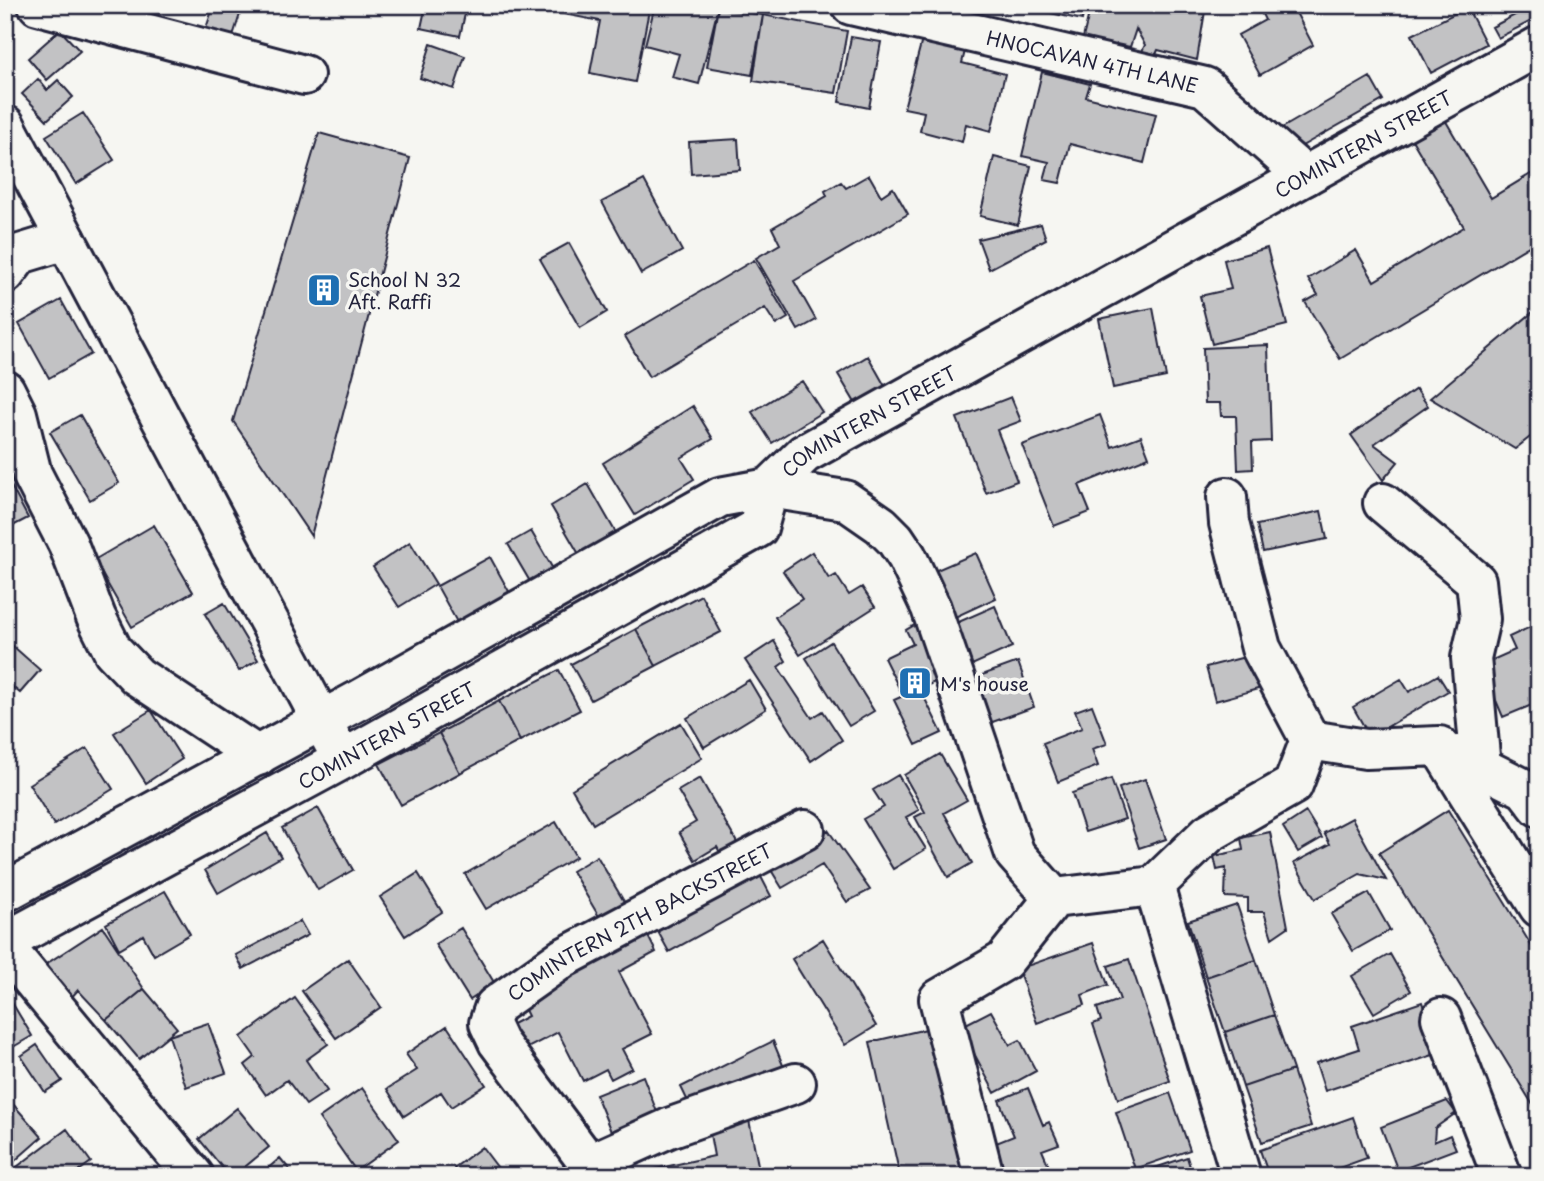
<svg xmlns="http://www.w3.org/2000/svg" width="1544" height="1181" viewBox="0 0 1544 1181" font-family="'Playpen Sans',sans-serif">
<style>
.building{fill:#c2c2c4;stroke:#22223b;stroke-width:2}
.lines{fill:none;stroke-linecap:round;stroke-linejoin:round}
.minor-casing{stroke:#22223b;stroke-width:44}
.minor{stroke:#f6f6f2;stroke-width:38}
.labels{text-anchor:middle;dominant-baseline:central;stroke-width:7;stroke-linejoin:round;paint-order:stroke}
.street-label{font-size:19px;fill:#22223b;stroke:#f6f6f2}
.poi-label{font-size:19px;fill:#22223b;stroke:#f6f6f2;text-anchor:start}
</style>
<rect width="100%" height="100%" fill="#f6f6f2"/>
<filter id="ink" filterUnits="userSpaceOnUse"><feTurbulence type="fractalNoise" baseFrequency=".0143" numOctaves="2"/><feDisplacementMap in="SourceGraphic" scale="14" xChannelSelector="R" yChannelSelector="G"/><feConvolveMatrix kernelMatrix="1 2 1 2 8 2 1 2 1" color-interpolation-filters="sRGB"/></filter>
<g filter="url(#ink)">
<path class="building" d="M214,5H243L232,39L205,31Z
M426,5H467L460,36L421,28Z
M539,5H650L635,82L590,73L600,21L538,9Z
M655,5H707L718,8L699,84L672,77L679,54L645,45Z
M983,5H1004L1005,11Z
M1047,5H1085L1082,20L1046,12Z
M1091,5H1206L1197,60L1158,50L1153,61L1139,57L1145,45L1136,29L1130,47L1117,44L1112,49L1082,42Z
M1269,5H1292L1313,45L1260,75L1238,35L1265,20L1260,10Z
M1534,5H1539V17L1498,38L1492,27Z
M1467,7L1486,44L1431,73L1412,35Z
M718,8L763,15L752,75L707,67Z
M763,15L847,31L836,93L753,81Z
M60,30L80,51L47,80L28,58Z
M923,36L966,47L962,63L1005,74L991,131L966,124L962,142L920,131L924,112L904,108Z
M851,37L881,42L869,108L839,102Z
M431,44L465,56L454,89L420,78Z
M1042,72L1090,84L1086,97L1156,114L1144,163L1070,144L1060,183L1044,180L1049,162L1022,156Z
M1370,77L1383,100L1295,150L1282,128Z
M38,79L47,90L58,80L73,97L47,120L22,94Z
M83,113L114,160L76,184L46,136Z
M1444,118L1491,198L1539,169V240L1340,359L1305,302L1318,295L1308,279L1356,250L1374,281L1464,227L1411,138Z
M319,133L410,158L311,536L233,421Z
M738,139L740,170L691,174L689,142Z
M994,157L1031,166L1018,225L980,216Z
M869,175L881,196L893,188L908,214L794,281L816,320L798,330L756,258L780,244L772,228L827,196L825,191L841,182L846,188Z
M644,180L682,251L641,274L602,202Z
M1041,224L1046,239L989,269L978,239Z
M569,243L607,312L580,328L540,259Z
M1267,248L1287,325L1212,344L1200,296L1231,289L1224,260Z
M754,260L788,318L776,325L765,308L649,377L625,336Z
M61,300L91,354L49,378L19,324Z
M1539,307V430L1515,449L1430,398Z
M1153,308L1166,377L1113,388L1099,319Z
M1268,345L1271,441L1252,442L1253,469L1238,470L1236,416H1221L1220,403H1205L1203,348Z
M868,356L886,388L857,406L838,374Z
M802,381L822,412L772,443L752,412Z
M1416,389L1428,406L1374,444L1398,462L1383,480L1351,435Z
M1011,397L1021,421L997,430L1017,481L986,493L957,418Z
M693,406L713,439L681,458L694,479L635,515L603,463Z
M80,415L119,483L90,500L50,432Z
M1100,415L1112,447L1141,436L1149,457L1079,485L1090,512L1054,526L1022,445Z
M588,484L624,547L587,568L551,506Z
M11,486L28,518L5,530V489Z
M1321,511L1327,539L1263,552L1257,525Z
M154,525L193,592L132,627L94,560Z
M531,531L557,576L535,590L508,544Z
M410,542L436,584L399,607L373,567Z
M812,552L829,579L836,575L849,595L862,587L875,607L800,655L775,617L802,599L783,571Z
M976,553L996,598L953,618L932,572Z
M490,557L511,595L458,624L437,586Z
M701,595L721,632L656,666L636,629Z
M224,603L258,660L239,671L205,614Z
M995,606L1012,647L972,665L954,624Z
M920,622L947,676L920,689L942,733L916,745L894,700L903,696L884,658L913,644L906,630Z
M1539,623V702L1503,717L1481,665L1515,650L1509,637Z
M636,629L656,666L591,700L571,664Z
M5,639L40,670L20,693L5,681Z
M774,641L786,661L778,667L812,718L823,711L842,740L811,761L745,660Z
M831,642L874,711L849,726L806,658Z
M1245,657L1249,671L1260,668L1265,687L1215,701L1206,667Z
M1018,662L1034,707L987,724L971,679Z
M559,670L580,710L520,741L499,701Z
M1438,675L1448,691L1370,737L1353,707L1401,679L1409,692Z
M749,680L766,709L704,747L687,718Z
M499,701L520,741L460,773L439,733Z
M1092,705L1107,744L1092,749L1098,766L1058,782L1043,743L1082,728L1075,711Z
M151,710L182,759L146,783L114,733Z
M681,723L702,758L593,824L572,789Z
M439,733L460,773L401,805L379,764Z
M87,748L113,789L54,825L29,784Z
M940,754L967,800L944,813L972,863L948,877L915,817L925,812L904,775Z
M898,775L919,810L906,817L926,849L893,869L863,819L884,807L873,790Z
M700,778L740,848L723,858L717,847L695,860L679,832L696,822L678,791Z
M1111,779L1125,819L1085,832L1072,793Z
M1145,779L1166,839L1139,848L1119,788Z
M318,808L353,870L318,890L282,828Z
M1448,810L1539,958V1115L1379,853Z
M1306,812L1322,838L1298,852L1283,827Z
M1352,818L1386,880L1360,874L1315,899L1294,863L1330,844L1324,833Z
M556,822L576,857L486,909L465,874Z
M828,830L870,890L847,902L822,865L782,888L768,865Z
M1270,832L1288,927L1272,938L1264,912H1248V898L1225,897L1226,868L1217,870L1214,856L1243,850L1241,838Z
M267,833L281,857L218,893L205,870Z
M597,856L629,910L604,925L572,871Z
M758,871L771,896L669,952L656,928Z
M418,873L442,912L405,936L380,897Z
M165,891L190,934L154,955L143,935L119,949L106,924Z
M1369,893L1390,930L1353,951L1331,914Z
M1237,905L1256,960L1206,977L1188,921Z
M300,921L308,935L243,969L236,955Z
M103,927L144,989L106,1020L78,990L70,999L43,966Z
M461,928L495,984L470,1000L435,944Z
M646,932L656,952L619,972L652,1034L622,1049L632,1068L611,1079L606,1069L583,1081L558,1032L516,1054L503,1029L528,1016L519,998Z
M823,939L876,1026L845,1045L792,959Z
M1093,943L1108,985L1082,995L1085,1005L1037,1023L1018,969Z
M1390,954L1411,991L1374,1013L1352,976Z
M348,959L381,1007L336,1038L302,991Z
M1129,959L1170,1081L1118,1099L1093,1024L1101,1021L1097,1008L1120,1000L1108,966Z
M1256,960L1274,1015L1225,1032L1206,977Z
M144,989L177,1028L139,1059L106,1020Z
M5,991L32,1036L13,1047L5,1035Z
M295,998L328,1044L306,1060L327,1091L306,1105L287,1080L266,1095L245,1065L255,1057L241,1037Z
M1422,1002L1439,1053L1325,1091L1316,1063L1359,1049L1352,1026Z
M991,1011L1010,1045L1020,1040L1036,1071L995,1093L960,1027Z
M1274,1015L1293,1070L1243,1087L1225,1032Z
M208,1023L226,1073L186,1087L169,1036Z
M447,1026L486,1085L451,1107L441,1092L404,1116L387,1089L417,1070L406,1054Z
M935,1027L967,1176H900L870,1042Z
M773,1041L785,1070L693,1112L681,1087Z
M37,1045L62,1081L45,1092L21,1056Z
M1293,1070L1311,1126L1262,1142L1243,1087Z
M643,1076L660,1120L614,1139L596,1095Z
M362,1088L399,1140L356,1171L319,1118Z
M1028,1088L1043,1125L1049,1122L1059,1144L1042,1150L1053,1176H1004L991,1145L1014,1136L999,1100Z
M1170,1093L1190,1150L1135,1169L1116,1112Z
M1447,1101L1456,1113L1435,1128L1434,1142L1450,1135L1456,1149L1398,1171L1381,1127Z
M12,1103L42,1137L10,1165L5,1159V1109Z
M237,1108L269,1147L234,1176H229L199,1139Z
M1353,1117L1367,1158L1317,1176H1269L1260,1150Z
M749,1120L759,1170L733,1176H624L714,1156L709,1129Z
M67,1129L91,1162L72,1176H5Z
M482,1147L504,1176H459L454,1168Z
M1187,1157L1193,1176H1131Z
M280,1158L295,1176H259Z"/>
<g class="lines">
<g class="minor-casing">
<g id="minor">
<path d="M38,5L304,75"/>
<path id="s1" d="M851,5L1205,87L1305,176"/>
<path d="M5,125L333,742"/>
<path d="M5,274L20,254L66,240"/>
<path d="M5,390L17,414L32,474L68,544L96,617L113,651L137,676L258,756"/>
<path d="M1383,503L1476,581L1480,619L1471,658L1481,767"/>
<path d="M1310,740L1366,749L1439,746L1539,907"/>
<path d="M1457,755L1525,789L1539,807"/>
<path d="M1154,886L1241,1176"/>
<path d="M5,892L359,700L720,497L769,488L845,500L881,525L895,539L907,557L931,608L1015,854L1054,898"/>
<path id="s2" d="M5,942L342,760L758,528L769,488L804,454L1539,46"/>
<path d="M5,947L194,1176"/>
<path d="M1441,1018L1502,1176"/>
<path id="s3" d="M589,1164L498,1042L489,1023L495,1006L563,958L805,830"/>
<path d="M589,1164L669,1128L796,1083"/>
<path d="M984,1176L939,999L1004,961L1054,898L1154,886L1209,833L1293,785L1310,740L1261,648L1229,523L1227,497"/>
</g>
</g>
<use href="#minor" class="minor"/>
</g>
</g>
<defs>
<g id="building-square" transform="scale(1.75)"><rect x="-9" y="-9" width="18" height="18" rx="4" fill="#1f6fb2" stroke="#f6f6f2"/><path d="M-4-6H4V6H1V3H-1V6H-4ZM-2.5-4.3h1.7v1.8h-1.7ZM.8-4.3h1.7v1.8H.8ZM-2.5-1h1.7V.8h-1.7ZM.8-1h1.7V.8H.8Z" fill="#fff"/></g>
</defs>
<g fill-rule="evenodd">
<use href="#building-square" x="324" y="290"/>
<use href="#building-square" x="915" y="683"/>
</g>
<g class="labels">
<g class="street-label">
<text stroke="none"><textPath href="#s1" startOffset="248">HNOCAVAN 4TH LANE</textPath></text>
<text stroke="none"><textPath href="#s2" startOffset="1589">COMINTERN STREET</textPath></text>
<text stroke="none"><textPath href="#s2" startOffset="1022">COMINTERN STREET</textPath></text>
<text stroke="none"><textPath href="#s2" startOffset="434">COMINTERN STREET</textPath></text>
<text stroke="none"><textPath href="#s3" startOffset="359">COMINTERN 2TH BACKSTREET</textPath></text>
</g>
<g class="poi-label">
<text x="348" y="279">School N 32<tspan x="348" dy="22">Aft. Raffi</tspan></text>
<text x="940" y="683">M's house</text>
</g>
</g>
<rect width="1544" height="1181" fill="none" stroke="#f6f6f2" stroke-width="28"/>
<rect x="14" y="14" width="1516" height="1153" fill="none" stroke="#22223b" stroke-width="2.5" filter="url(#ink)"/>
</svg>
